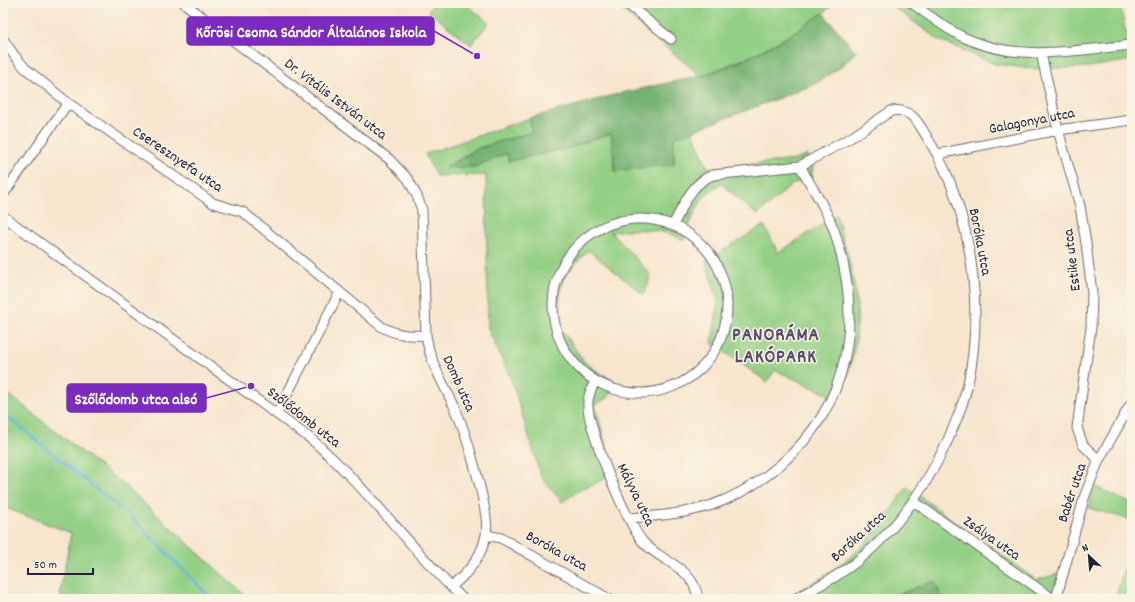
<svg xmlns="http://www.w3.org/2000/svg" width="1135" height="602" viewBox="0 0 1135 602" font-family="Dekko,sans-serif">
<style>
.green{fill:#93cf84;stroke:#5a7860}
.forest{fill:#76b272;stroke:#4c6a56}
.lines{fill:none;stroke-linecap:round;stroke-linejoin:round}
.stream{stroke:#5db6db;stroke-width:2.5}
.street-casing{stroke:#6d666e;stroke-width:11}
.street{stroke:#fff;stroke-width:9}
.labels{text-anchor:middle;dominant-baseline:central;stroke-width:3;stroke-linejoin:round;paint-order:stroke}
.street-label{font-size:15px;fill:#22223b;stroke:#fcf5e5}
.district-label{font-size:19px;font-weight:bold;letter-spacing:1px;fill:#584b71;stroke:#fcf5e5}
.leader{fill:none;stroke:#7b2cbf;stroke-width:1.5}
.callout-dot{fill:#7b2cbf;stroke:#fcf5e5;stroke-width:1.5}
.callout{fill:#7b2cbf;stroke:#7b2cbf;stroke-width:1.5}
.callout-label{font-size:16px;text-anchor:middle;font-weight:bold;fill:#fff}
</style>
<rect width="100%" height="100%" fill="#fcf5e5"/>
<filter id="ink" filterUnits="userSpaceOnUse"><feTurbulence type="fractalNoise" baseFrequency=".025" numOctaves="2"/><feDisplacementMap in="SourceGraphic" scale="8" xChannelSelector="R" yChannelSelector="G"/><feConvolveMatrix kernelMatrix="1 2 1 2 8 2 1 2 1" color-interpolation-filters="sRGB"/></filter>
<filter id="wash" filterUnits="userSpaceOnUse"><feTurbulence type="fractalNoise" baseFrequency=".012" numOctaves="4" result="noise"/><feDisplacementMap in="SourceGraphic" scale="16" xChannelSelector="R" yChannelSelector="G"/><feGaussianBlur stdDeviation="0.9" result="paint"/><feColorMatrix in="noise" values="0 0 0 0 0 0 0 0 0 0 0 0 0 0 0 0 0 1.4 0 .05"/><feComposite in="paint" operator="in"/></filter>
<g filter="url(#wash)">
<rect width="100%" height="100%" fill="#f7e5cd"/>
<path class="green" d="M434,3H464L489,23L471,45L428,11Z
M615,3H836C792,38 752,57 701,76L614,4Z
M888,3H1120L1125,31L1132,30V60L1089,67L1034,69L995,64L939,40Z
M530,118L532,132L479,148L445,167H475L507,152L509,161L572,147L612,133L674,164V138L692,130L708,168L796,160L807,155L813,168L811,177L793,184L757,215L722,184C698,194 693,218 684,240C660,228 637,228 611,232L651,275L644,295L588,250L565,275L560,293L559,326L585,363L615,382L608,397L595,405L608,452L616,474L578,491L562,502L541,477L512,381L488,329L486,175L436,176L425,154Z
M836,215C857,287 870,326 838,399L775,370L767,382L712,343L718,301L706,261L764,225L778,253Z
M3,390L124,485L249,599H62L60,593L71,533L3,507Z
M1094,486L1132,504V520L1089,508Z
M907,487L1036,580L1069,571L1060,599H942L934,581L886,599H782C808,586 835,571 857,551C877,533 891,509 907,487Z
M1132,543V599H1115Z"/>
<path class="forest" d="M823,13L856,52L840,68L813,85L674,138V164L615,171L611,133L572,147L508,161L507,153L475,167L445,168L479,148L532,132L530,118L625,92L701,76L746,59L787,37Z
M935,581L942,599H886Z"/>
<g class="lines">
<path class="stream" d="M3,413L133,519L212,599"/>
</g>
</g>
<g filter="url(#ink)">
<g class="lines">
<g class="street-casing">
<path id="street" d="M184,3L389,159L408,179L417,196L422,210L426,335C430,364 443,382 455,408C465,430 491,514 486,535C482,557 467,574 451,587
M626,3L671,39
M912,3C928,15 945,28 963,37C1017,63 1075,50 1132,45
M3,39L14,55L25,68L68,103L213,203L243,212L382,327C397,335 409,336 426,335
M1041,53L1058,130L1080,206L1086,243L1092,293L1091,327L1077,428L1083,445L1099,460
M938,154L1058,130L1132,120
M3,195L68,103
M3,216L311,439C367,487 410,548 463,599
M553 306a87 87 0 1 1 174 0a87 87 0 1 1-174 0Z
M673,225C684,205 691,183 713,175L800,166L852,137L891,111C911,107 919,123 928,139C975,211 990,336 958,416C935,475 898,534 845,570C830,581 812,589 795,599
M595,381C592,387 589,394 588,401C585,424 627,524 643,542C663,564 693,565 698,599
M277,414L339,293
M913,501L1053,599
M629,518C657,516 685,514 712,505C737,496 760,482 780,465C851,404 863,319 835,233C827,209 812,188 800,166
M487,535L501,538L609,599
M1056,599L1085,495L1099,460L1132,402"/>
</g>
<use href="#street" class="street"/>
</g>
</g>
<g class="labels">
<g class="street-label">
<text transform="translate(335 100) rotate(37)">Dr. Vitális István utca</text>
<text transform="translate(1032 122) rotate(-11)">Galagonya utca</text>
<text transform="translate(177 160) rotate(34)">Cseresznyefa utca</text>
<text transform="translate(979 242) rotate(79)">Boróka utca</text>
<text transform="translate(1073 260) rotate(-97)">Estike utca</text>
<text transform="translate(458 384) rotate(66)">Domb utca</text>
<text transform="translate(303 418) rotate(38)">Szőlődomb utca</text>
<text transform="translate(1073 493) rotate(-71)">Babér utca</text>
<text transform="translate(635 495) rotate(64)">Mályva utca</text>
<text transform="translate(859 537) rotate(-42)">Boróka utca</text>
<text transform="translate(991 539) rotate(35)">Zsálya utca</text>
<text transform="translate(556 552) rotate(29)">Boróka utca</text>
</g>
<g class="district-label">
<text x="776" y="336">PANORÁMA<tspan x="776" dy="22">LAKÓPARK</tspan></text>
</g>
</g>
<path class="leader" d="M477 56L434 31M251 386L206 398"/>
<g class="callout-dot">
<circle cx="477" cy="56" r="4"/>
<circle cx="251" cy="386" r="4"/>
</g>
<g class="callout">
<rect x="187" y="17" width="247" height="28" rx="4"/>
<rect x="67" y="384" width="139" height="28" rx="4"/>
</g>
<g class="callout-label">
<text x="311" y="37">Kőrösi Csoma Sándor Általános Iskola</text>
<text x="136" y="404">Szőlődomb utca alsó</text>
</g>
<rect width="1135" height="602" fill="none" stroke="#fcf5e5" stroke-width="16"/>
<g transform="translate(1089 556) rotate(334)" stroke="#fcf5e5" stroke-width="3" paint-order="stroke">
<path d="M0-3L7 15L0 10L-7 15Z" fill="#22223b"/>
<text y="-6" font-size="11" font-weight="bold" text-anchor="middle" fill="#22223b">N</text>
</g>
<path d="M28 568v6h65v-6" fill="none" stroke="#22223b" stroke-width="2"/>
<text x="34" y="568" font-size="12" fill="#22223b" stroke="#fcf5e5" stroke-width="3" paint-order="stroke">50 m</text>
</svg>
